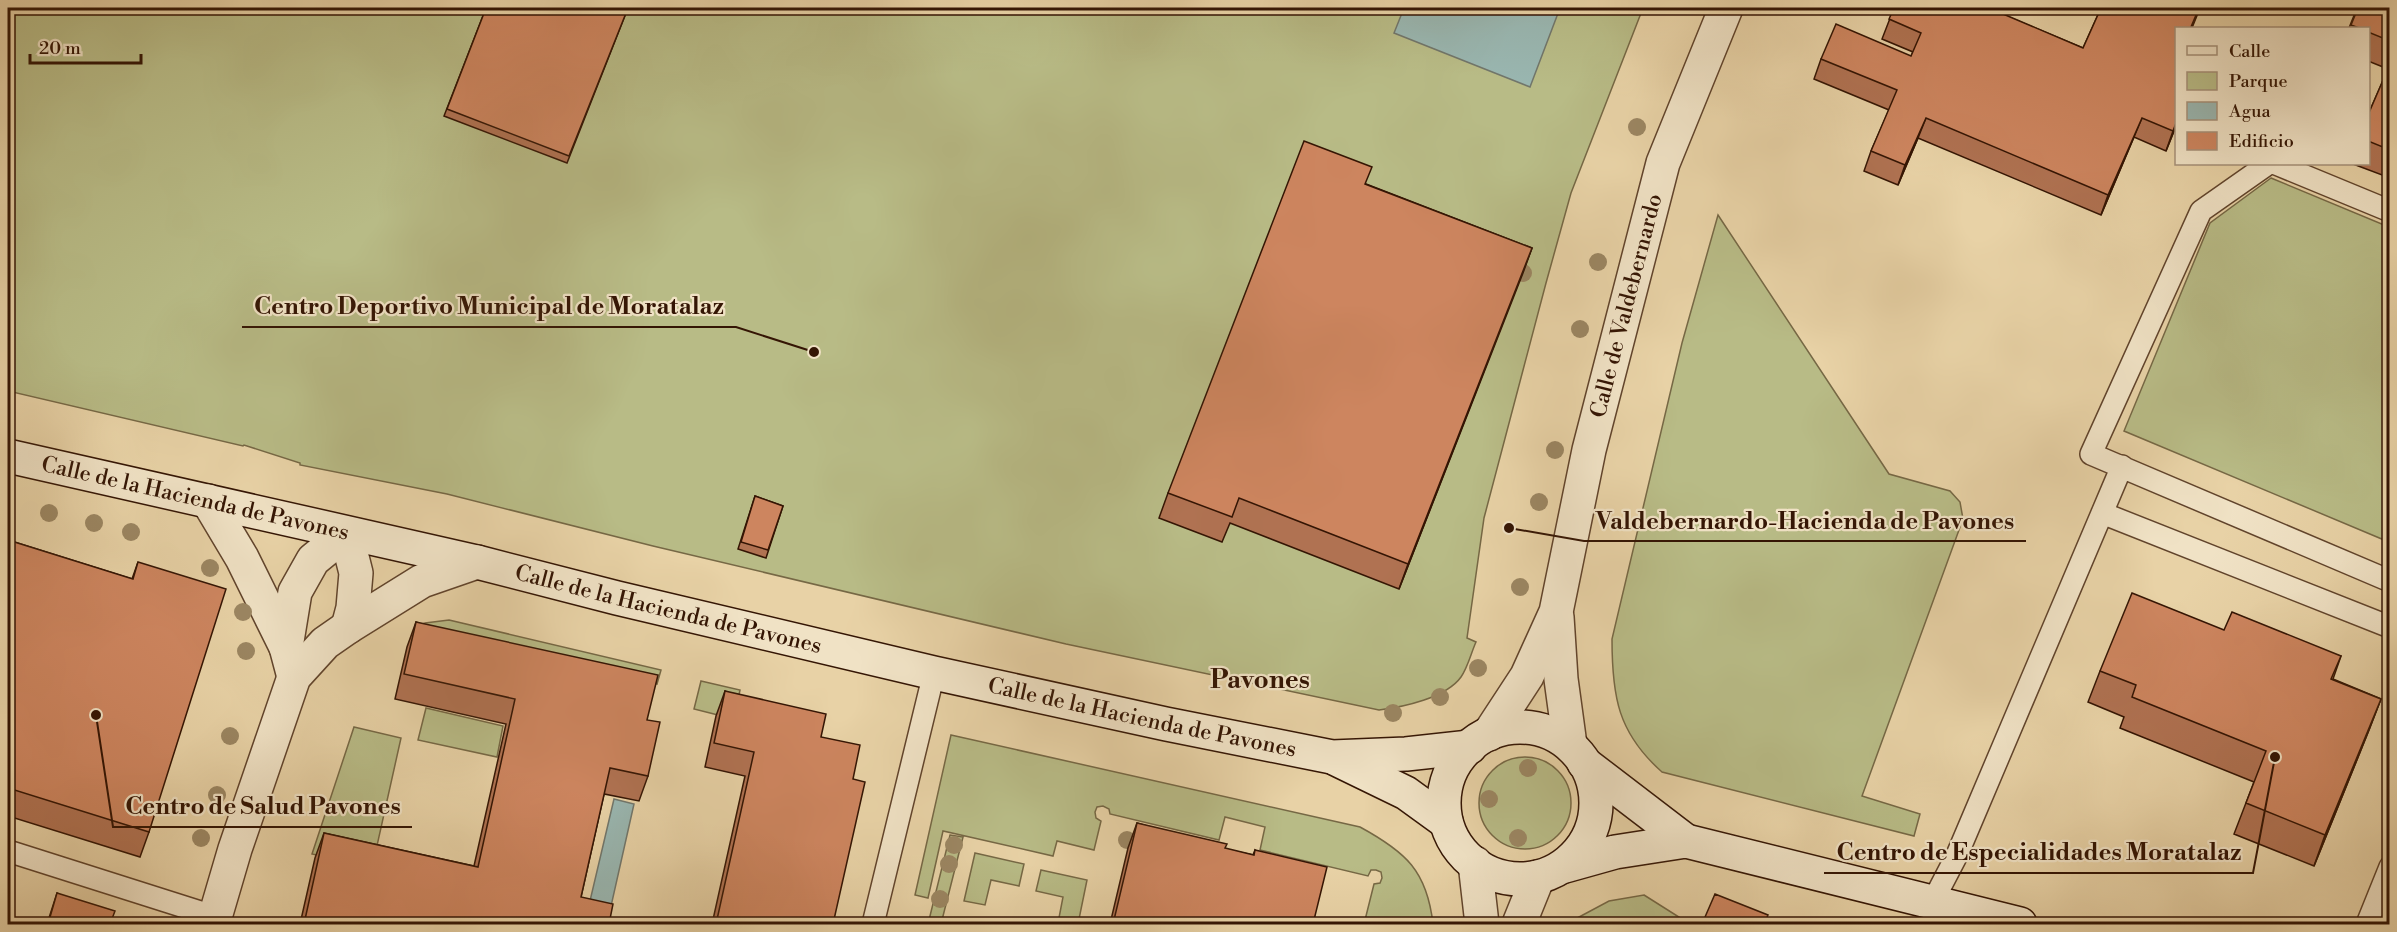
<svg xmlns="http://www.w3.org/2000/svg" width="2397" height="932" viewBox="0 0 2397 932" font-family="'Libre Bodoni',serif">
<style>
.green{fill:#b8bb86;stroke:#766845;stroke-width:1.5}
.water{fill:#99b6b0;stroke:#71766b;stroke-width:1.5}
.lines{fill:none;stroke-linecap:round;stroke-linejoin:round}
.lane-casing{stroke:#61442c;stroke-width:24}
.street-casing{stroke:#61442c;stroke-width:36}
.secondary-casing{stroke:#341504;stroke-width:36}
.lane{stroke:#f0e2c5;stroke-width:21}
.street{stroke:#f0e2c5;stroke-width:33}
.secondary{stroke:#f0e2c5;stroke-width:33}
.tree{fill:#9b8662}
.wall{fill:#b07252;stroke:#341504;stroke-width:1.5}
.shaded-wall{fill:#905d42;stroke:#341504;stroke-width:1.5}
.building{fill:#cd855f;stroke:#341504;stroke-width:1.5}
.labels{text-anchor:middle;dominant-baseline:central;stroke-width:4.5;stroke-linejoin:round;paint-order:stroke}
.street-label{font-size:22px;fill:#341504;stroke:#f0e2c5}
.quarter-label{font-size:26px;font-weight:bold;fill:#341504;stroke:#f0e2c5}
.leader{fill:none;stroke:#341504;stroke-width:2}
.callout-dot{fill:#341504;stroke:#f0e2c5;stroke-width:2}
.callout-label{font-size:24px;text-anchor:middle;font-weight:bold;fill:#341504;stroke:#f0e2c5;stroke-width:4.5;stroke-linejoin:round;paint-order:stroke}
</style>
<rect width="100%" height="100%" fill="#e8d2a6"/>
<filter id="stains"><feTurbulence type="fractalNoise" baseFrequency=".00333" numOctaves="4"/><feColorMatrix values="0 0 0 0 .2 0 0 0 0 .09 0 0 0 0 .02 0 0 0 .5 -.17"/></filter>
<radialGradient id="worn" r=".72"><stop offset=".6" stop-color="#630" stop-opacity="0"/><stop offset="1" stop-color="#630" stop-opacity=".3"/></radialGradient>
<path class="green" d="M8,8H1643L1571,193L1546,283L1484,518L1467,638L1476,642C1471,653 1468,667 1461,677C1446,698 1403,707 1379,710L1066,644L653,546L447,494L300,465V463L244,445L243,446L8,391Z
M2271,178L2389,227V542L2124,431L2210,223Z
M1718,215L1889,474L1950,491L1960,502L1963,519L1862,796L1920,814L1914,836L1662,772C1618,733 1612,697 1612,639L1682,343Z
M449,620L661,670L657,684L417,626L425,623Z
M701,681L740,690L734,719L694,709Z
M426,708L503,726L497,757L418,740Z
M354,727L401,738L376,850L445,884L312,854Z
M951,735L1360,827C1406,852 1427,871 1433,924H1364L1374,884L1380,883L1382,878L1381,872L1376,870H1371L1368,876L1260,850L1265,827L1225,817L1219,840L1110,814L1109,809L1103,806L1097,807L1095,812L1096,818L1101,821L1094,850L1057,841L1053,856L943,831L928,898L915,895Z
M1479 803a46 46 0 1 1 92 0a46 46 0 1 1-92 0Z
M950,835L963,837L941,924H928Z
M975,853L1024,864L1019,886L991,880L985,905L964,901Z
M1041,870L1087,880L1078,924L1058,923L1063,897L1036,891Z
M1644,895L1690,924H1566L1609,901Z"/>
<path class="water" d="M1404,8H1560L1530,87L1394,33Z
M614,799L634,804L607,924L585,922Z"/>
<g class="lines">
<g class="lane-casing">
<path id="lane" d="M2268,164L2201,211L2091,454L2390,581
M2276,164L2390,211
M2102,513L2390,627
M8,851L216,917
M1933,901L1957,855L2122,466
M873,924L934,673
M2367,924L2390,867"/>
</g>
<g class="street-casing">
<g id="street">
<path d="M208,501L242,558L286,647"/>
<path d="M1557,617L1561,679L1570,745"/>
<path d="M294,677L286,647L295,592L313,560L346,533L356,573L353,608L348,627"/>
<path id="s1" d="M1489,734L1527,676L1556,612L1589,450L1663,163L1726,8"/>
<path d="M1475,863L1482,924"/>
<path d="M213,924L235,849L294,677L325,643L348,627L422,581L477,562"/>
<path d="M1519,924L1538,877"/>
</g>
</g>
<g class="secondary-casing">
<g id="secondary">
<path id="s2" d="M8,456L477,562L617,598L934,673L1166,724L1332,757L1406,754L1470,747"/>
<circle cx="1520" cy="803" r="76"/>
<path d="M1336,759L1406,793L1446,822"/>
<path d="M1584,763L1686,841"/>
<path d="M1565,866L1615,852L1686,841L2020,924"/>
</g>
</g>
<use href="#lane" class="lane"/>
<use href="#street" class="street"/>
<use href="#secondary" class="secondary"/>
</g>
<g class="tree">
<circle cx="1637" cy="127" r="9"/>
<circle cx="1598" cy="262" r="9"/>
<circle cx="1523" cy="273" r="9"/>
<circle cx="1580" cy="329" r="9"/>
<circle cx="1555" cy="450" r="9"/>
<circle cx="1539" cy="502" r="9"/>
<circle cx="49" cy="513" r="9"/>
<circle cx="94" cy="523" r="9"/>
<circle cx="131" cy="532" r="9"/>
<circle cx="210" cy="568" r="9"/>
<circle cx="1520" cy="587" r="9"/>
<circle cx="243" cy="612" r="9"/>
<circle cx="246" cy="651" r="9"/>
<circle cx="1478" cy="668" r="9"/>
<circle cx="1440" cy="697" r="9"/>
<circle cx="1393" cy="713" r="9"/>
<circle cx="230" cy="736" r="9"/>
<circle cx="1528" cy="768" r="9"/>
<circle cx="217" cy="795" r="9"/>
<circle cx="1489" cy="799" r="9"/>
<circle cx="201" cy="838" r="9"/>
<circle cx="1518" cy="838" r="9"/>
<circle cx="1127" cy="840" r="9"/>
<circle cx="954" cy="845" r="9"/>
<circle cx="949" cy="864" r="9"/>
<circle cx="940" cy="899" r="9"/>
</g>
<path class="wall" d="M486,8H628L567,163L444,116Z
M1894,8H1991L1990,9L2083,48L2101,8H2200L2192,28L2176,126L2166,151L2134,137L2101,215L1918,138L1898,185L1864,171L1871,151L1889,110L1814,79L1821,59L1911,56L1913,52L1882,39Z
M2341,8H2390V178L2353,164H2368V115L2388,69L2368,61V28H2349L2355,13Z
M1366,184L1532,248L1399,589L1230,523L1222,542L1159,518L1168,493Z
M755,496L783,506L766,558L738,549Z
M8,540L132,579L138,562L149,832L140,857L8,816Z
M416,622L647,720L648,776L639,801L604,794L581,897L609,924H300L315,858L324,833L474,866L506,724L395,699L407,647Z
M2224,630L2341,656L2333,679L2381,699L2369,730L2314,866L2234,834L2254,782L2120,728L2124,717L2088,702L2100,671Z
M725,691L821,737L853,779L833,924H712L745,776L705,767L716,716Z
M1137,823L1225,849L1253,855L1255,850L1313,924H1110L1128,848Z
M57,893L110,924H47Z"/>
<path class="shaded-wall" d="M2199,8H2200L2191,28H2190Z
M1926,118L1918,138L1898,185L1905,165Z
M2142,118L2134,137L2101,215L2108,195Z
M2176,123V126L2166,151L2173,131Z
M1532,248L1523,273L1399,589L1408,564Z
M2381,699L2369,730L2314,866L2325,835Z"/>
<path class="building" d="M486,8H628L569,156L447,109Z
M1894,8H1989L2083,48L2101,8H2199L2191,27L2193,28H2176V123L2173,131L2142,118L2108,195L1926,118L1905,165L1871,151L1897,90L1821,59L1836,24L1911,56L1921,33L1889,19Z
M2358,8H2390V41L2368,32V28H2359L2351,25Z
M2390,64V150L2368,141V115Z
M1304,141L1372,167L1365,184L1532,248L1408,564L1239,498L1232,517L1168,493Z
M755,496L783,506L768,550L741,542Z
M8,540L133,579L138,562L226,589L149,832L8,788Z
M2132,593L2224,630L2232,612L2341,656L2331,679L2381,699L2325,835L2246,803L2266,751L2132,697L2136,685L2100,671Z
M416,622L658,675L647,720L660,722L648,776L610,768L581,897L613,904L609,924H304L324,833L478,867L515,699L404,674Z
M725,691L826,714L821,737L860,745L853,779L865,782L833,924H716L754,752L714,743Z
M1137,823L1227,844L1225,848L1254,855L1255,850L1327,867L1313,924H1113Z
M57,893L115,911L110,924H48Z
M1715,894L1768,915L1764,924H1702Z"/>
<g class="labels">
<g class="street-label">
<text stroke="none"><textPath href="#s1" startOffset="454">Calle de Valdebernardo</textPath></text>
<text stroke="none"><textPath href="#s2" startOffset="192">Calle de la Hacienda de Pavones</textPath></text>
<text stroke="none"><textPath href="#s2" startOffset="678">Calle de la Hacienda de Pavones</textPath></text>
<text stroke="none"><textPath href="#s2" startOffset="1164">Calle de la Hacienda de Pavones</textPath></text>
</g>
<g class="quarter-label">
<text x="1260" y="680">Pavones</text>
</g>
</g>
<path class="leader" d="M814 352L736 327H242M1509 528L1584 541H2026M96 715L113 827H412M2275 757L2253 873H1824"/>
<g class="callout-dot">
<circle cx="814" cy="352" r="6"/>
<circle cx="1509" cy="528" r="6"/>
<circle cx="96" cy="715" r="6"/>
<circle cx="2275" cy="757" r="6"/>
</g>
<g class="callout-label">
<text x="489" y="314">Centro Deportivo Municipal de Moratalaz</text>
<text x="1805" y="529">Valdebernardo-Hacienda de Pavones</text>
<text x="263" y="814">Centro de Salud Pavones</text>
<text x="2039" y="860">Centro de Especialidades Moratalaz</text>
</g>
<rect width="2397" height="932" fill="none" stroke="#e8d2a6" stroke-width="30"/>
<rect x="9" y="9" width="2379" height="914" fill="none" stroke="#341504" stroke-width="3"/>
<rect x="15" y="15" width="2367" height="902" fill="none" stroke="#341504" stroke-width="1.5"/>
<rect x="2175" y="27" width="195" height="138" fill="#f0e2c5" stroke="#a59078" stroke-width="1.5"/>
<rect x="2187" y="46" width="30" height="9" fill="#f0e2c5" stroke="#a59078" stroke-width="1.5"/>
<text x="2229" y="57" font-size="18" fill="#341504">Calle</text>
<rect x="2187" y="72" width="30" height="18" fill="#b8bb86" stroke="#a59078" stroke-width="1.5"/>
<text x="2229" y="87" font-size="18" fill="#341504">Parque</text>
<rect x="2187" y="102" width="30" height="18" fill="#99b6b0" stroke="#a59078" stroke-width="1.5"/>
<text x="2229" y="117" font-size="18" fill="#341504">Agua</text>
<rect x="2187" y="132" width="30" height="18" fill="#cd855f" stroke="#a59078" stroke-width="1.5"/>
<text x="2229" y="147" font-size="18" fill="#341504">Edificio</text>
<path d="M30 54v9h111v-9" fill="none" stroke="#341504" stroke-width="3"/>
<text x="39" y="54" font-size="18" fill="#341504" stroke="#f0e2c5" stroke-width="4.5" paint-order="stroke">20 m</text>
<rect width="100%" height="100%" filter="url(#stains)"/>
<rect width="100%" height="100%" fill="url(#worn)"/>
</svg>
